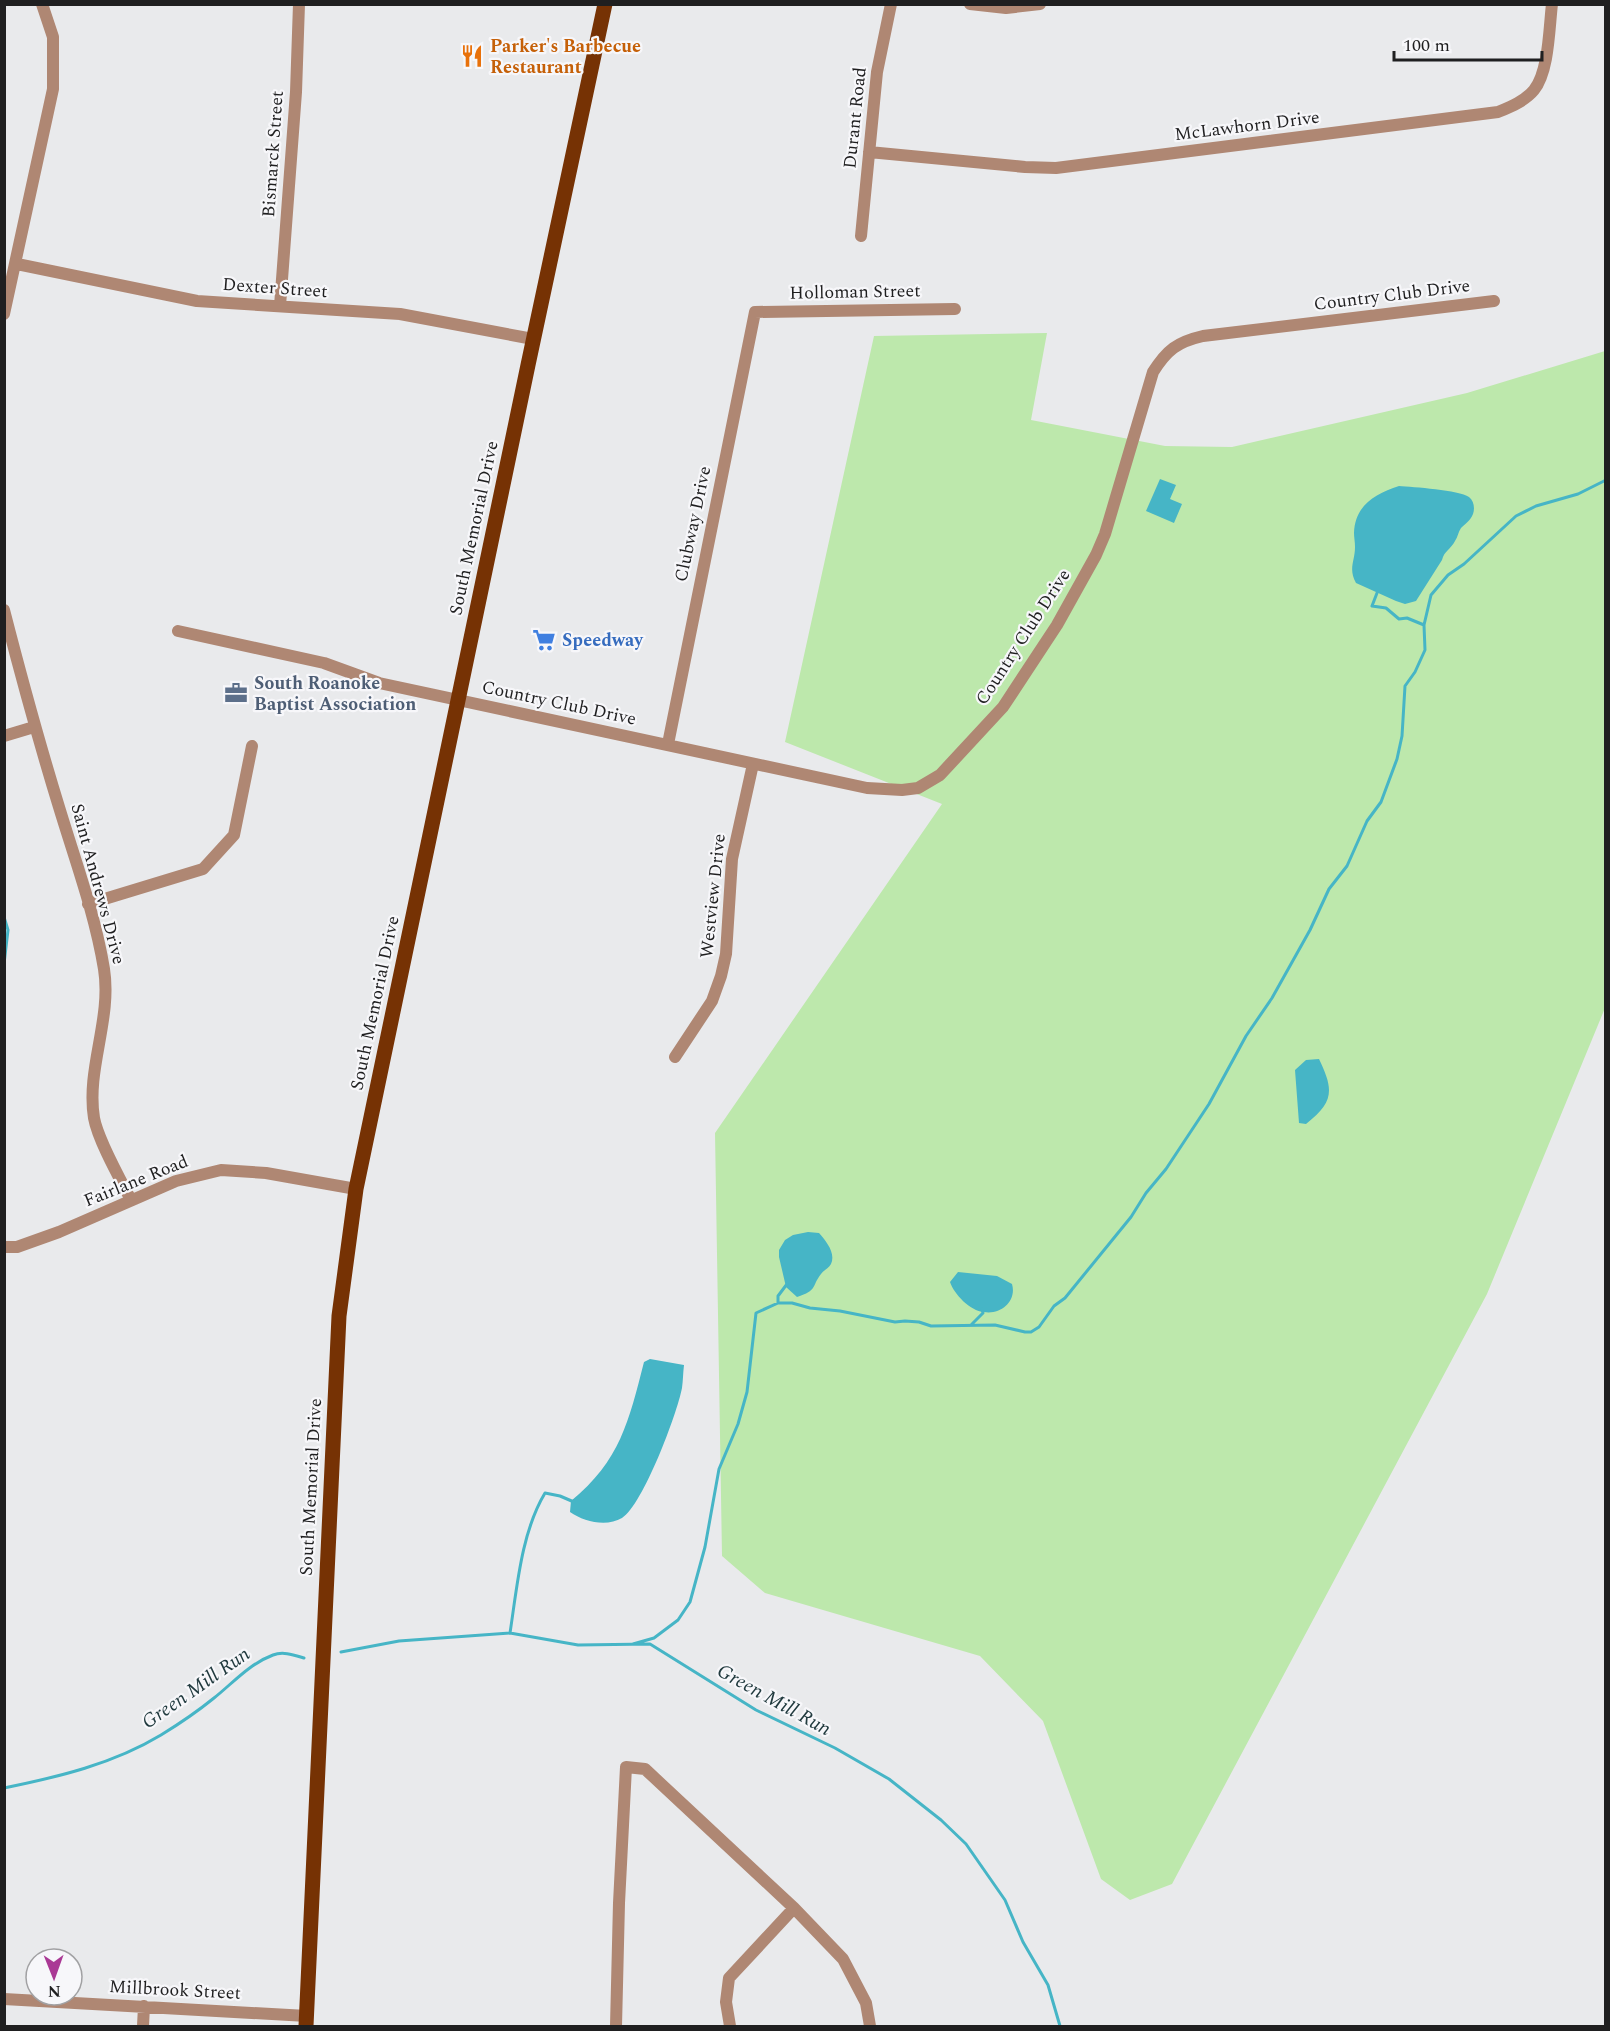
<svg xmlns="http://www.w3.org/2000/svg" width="1610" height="2031" viewBox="0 0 1610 2031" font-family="Spectral,serif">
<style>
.green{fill:#bde8ac}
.water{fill:#46b5c6}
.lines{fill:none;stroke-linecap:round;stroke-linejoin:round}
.stream{stroke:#46b5c6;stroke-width:3}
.minor{stroke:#af8773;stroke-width:12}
.major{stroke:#763204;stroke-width:15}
.labels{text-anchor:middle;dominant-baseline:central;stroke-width:4.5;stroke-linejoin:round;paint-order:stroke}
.food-label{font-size:18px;font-weight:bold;fill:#c56008;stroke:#f7f7fa;text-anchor:start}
.street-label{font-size:18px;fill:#1f1f20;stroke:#f7f7fa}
.shop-label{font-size:18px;font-weight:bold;fill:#366cbe;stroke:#f7f7fa;text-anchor:start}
.service-label{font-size:18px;font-weight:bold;fill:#4e5e75;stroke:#f7f7fa;text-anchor:start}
.water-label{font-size:20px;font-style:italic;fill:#223b3f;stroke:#f7f7fa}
</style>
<rect width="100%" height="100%" fill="#e9eaec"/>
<path class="green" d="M1047,333L1031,420L1165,446L1232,447L1467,393L1605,351V1008L1487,1294L1172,1884L1130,1900L1101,1879L1043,1721L980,1656L765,1593L722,1556L715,1133L942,804L785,742L874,336Z"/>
<path class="water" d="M1160,479L1176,485L1170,499L1182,504L1174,523L1146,511Z
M1399,486C1413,487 1459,490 1469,497C1474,501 1475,508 1473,514C1470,521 1466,523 1461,528C1458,532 1458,537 1455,541C1451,549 1444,551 1442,560L1416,601L1405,604L1396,601L1356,583C1348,569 1355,561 1355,547C1355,542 1354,537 1354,533C1355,505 1375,494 1399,486Z
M1319,1059C1334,1090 1334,1102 1306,1124L1299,1123L1295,1070L1306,1060Z
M808,1232L819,1233C826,1241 836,1253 831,1264C829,1268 824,1270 821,1274C811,1287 818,1290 797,1297L786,1287L779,1257V1250L785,1240L793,1235Z
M958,1272L997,1276L1012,1284C1017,1301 1001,1315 984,1312C970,1311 954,1294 950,1282Z
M650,1359L684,1365C683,1373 683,1381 682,1388C677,1414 643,1505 622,1518C607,1527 584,1522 570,1512L571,1501C620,1461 629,1421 644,1362Z"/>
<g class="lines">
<path class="stream" d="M1377,593L1372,606L1386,608L1399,619L1407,618L1424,625
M4,917L8,930L4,964
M778,1303V1296L787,1284
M972,1324L983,1313L982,1309
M510,1633C517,1588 521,1533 545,1493L560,1496L574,1502
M633,1644L654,1638L678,1620L690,1602L705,1547L719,1469L738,1424L747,1392L756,1313L778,1303H792L810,1308L840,1311L895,1322L905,1321L919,1322L931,1326L995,1325L1025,1332H1031L1039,1327L1054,1306L1065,1298L1131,1217L1146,1193L1166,1169L1209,1104L1246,1036L1272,998L1310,930L1329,889L1347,866L1367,821L1381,802L1397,759L1402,736L1405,686L1415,672L1425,650L1424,625L1431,595L1448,575L1464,564L1516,516L1536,506L1578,494L1606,480
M341,1652L399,1641L510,1633L578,1645L650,1644L756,1710L835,1748L889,1779L941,1820L966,1844L1005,1900L1023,1942L1048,1985L1060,2026
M4,1788C58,1777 113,1764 161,1735C179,1724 198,1711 214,1698C233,1683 249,1664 273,1655C283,1651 294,1655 304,1658"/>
<path class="minor" d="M970,4L1006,8L1040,4
M869,152L1025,167L1056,168L1498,112C1510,107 1525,101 1534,90C1549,71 1549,29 1552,4
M861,236L877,72L891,4
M17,264L197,301L400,314L533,339
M280,306L296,92L299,4
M4,314L53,89V37L42,4
M4,610C21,676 39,742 59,807C75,860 95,914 104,969C112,1019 86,1069 94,1118C98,1140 120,1179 131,1200
M178,631L324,663L379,683L867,788L902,790L918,788L940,775L1003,707L1057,625L1096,555L1105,534L1153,372C1167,350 1177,342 1203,336L1494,301
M4,736L34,727
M668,744L755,312L955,309
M88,904L203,869L234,835L252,746
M675,1057L712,1001L721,976L726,954L732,859L753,764
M4,1247H17L59,1232L176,1181L221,1170L266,1173L356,1189
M4,1999L307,2016
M143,2026L144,2006
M616,2026L619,1903L626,1767L645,1769L794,1908L843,1959L866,2003L870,2026
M730,2026L726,2002L729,1978L794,1908"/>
<path class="major" d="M306,2026L339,1316L356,1189L528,365L605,4"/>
</g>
<defs>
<g id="restaurant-bare" transform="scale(1.8)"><path d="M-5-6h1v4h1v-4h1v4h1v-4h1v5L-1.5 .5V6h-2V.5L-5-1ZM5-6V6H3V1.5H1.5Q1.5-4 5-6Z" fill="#e8710a" stroke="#f7f7fa" stroke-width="2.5" paint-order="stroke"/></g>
<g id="supermarket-bare" transform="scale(1.8)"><path d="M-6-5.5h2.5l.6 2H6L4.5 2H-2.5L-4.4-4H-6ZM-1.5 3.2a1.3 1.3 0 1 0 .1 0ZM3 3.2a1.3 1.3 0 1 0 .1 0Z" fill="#3f7fe0" stroke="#f7f7fa" stroke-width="2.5" paint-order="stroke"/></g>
<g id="office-bare" transform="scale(1.8)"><path d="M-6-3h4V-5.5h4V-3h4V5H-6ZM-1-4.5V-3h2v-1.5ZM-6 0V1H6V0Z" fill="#5c6f8a" stroke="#f7f7fa" stroke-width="2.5" paint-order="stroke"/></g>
</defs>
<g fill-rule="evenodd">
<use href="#restaurant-bare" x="472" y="56"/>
<use href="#supermarket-bare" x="544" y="640"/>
<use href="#office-bare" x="236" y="693"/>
</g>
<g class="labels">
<g class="food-label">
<text x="490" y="46">Parker's Barbecue<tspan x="490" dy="21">Restaurant</tspan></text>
</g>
<g class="street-label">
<text transform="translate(855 118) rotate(-84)">Durant Road</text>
<text transform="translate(1247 126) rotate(-7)">McLawhorn Drive</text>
<text transform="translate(273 154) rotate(-86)">Bismarck Street</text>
<text transform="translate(275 288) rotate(4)">Dexter Street</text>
<text transform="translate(855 292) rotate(-1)">Holloman Street</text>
<text transform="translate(1392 295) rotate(-7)">Country Club Drive</text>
<text transform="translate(693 524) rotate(-78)">Clubway Drive</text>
<text transform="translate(474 528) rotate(-78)">South Memorial Drive</text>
<text transform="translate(1023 637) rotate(-57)">Country Club Drive</text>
<text transform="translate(559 703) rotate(12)">Country Club Drive</text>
<text transform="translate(98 884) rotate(75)">Saint Andrews Drive</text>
<text transform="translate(713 896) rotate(-84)">Westview Drive</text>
<text transform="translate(375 1003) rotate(-78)">South Memorial Drive</text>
<text transform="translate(136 1181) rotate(-22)">Fairlane Road</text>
<text transform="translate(311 1487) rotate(-87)">South Memorial Drive</text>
<text transform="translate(175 1990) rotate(3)">Millbrook Street</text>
</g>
<g class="shop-label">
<text x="562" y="640">Speedway</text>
</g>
<g class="service-label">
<text x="254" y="683">South Roanoke<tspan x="254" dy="21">Baptist Association</tspan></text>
</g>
<g class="water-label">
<text transform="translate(196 1688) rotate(-35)">Green Mill Run</text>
<text transform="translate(774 1700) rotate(29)">Green Mill Run</text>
</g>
</g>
<rect width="1610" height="2031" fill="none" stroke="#1f1f20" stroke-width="12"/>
<g transform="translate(54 1977) rotate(179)"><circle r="28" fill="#f7f7fa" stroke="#a1a1a3" stroke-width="1.5"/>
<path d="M0-4.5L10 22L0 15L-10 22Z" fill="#aa3995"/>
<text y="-9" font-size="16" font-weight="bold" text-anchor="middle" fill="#1f1f20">N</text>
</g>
<path d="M1394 51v9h148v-9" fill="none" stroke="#1f1f20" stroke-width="3"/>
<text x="1403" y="51" font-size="18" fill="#1f1f20" stroke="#f7f7fa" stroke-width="4.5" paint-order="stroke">100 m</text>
</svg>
